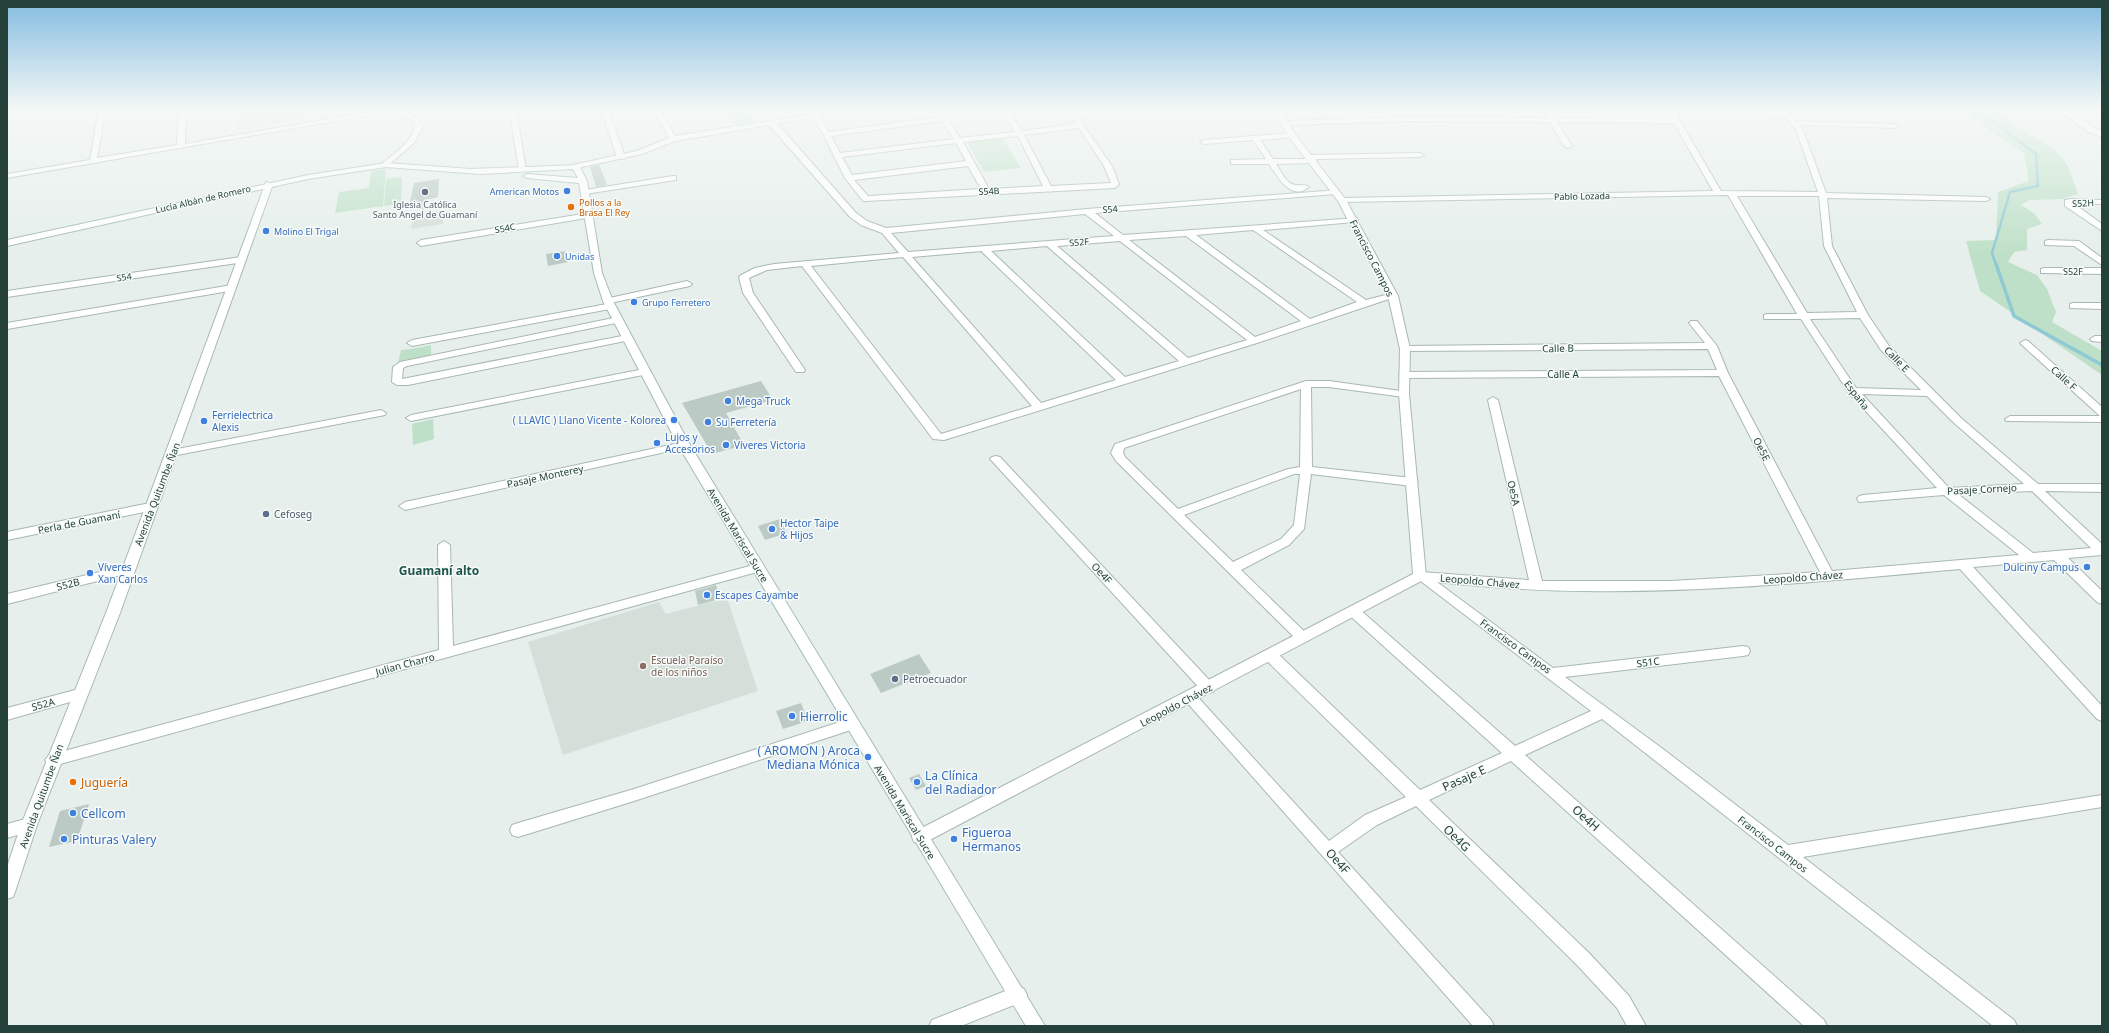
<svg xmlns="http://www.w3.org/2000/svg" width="2109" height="1033" viewBox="0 0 2109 1033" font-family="'Noto Sans',sans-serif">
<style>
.built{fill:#d4dfda}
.green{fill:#bfe0c8}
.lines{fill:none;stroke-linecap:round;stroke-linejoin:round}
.stream-far1{stroke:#8ec9d4;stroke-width:2.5}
.stream{stroke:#8ec9d4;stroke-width:3.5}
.building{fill:#bbcac4}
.minor-casing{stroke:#a8b8b2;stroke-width:2}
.tertiary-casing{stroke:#a8b8b2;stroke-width:2}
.secondary-casing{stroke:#a4bbb3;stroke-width:2}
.minor{fill:#fff;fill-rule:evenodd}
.tertiary{fill:#fff;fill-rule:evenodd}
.secondary{fill:#fff;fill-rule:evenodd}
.shop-dot{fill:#3f7fe0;stroke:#f7fbf9;stroke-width:1.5}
.worship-dot{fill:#6b7280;stroke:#f7fbf9;stroke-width:1.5}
.food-dot{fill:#e8710a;stroke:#f7fbf9;stroke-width:1.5}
.service-dot{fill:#5c6f8a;stroke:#f7fbf9;stroke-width:1.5}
.education-dot{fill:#8d6e63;stroke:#f7fbf9;stroke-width:1.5}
.labels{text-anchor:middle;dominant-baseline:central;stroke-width:3;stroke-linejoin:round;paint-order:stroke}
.far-shop-label{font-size:9px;fill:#366cbe;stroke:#f7fbf9;text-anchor:start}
.far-street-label{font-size:9px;fill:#24423a;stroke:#f7fbf9}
.far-food-label{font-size:9px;fill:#c56008;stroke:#f7fbf9;text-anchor:start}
.far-worship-label{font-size:9px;fill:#5b616d;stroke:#f7fbf9}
.street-label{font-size:10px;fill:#24423a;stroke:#f7fbf9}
.shop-label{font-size:10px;fill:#366cbe;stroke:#f7fbf9;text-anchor:start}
.service-label{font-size:10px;fill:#4e5e75;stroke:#f7fbf9;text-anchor:start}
.education-label{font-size:10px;fill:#785e54;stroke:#f7fbf9;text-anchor:start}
.quarter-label{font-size:12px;font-weight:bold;fill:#1f5548;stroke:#f7fbf9}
.near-shop-label{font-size:12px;fill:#366cbe;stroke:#f7fbf9;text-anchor:start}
.near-street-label{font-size:12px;fill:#24423a;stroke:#f7fbf9}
.near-food-label{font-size:12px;fill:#c56008;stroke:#f7fbf9;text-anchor:start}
</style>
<rect width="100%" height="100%" fill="#e6efeb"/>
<path class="built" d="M236,109H356L238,130Z
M444,215L443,224L411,229L413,219Z
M727,598L758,691L563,755L528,642L659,602L666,614Z"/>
<path class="green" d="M1968,109H2004L2001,110C2010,131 2049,139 2064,160C2070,169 2074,183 2078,194L2062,199L2029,200L2021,205L2035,214L2042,224L2027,229V250L2014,252L2008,262L2037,275L2047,289L2056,312L2052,322L2102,351V375L1980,291L1966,241L1996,240L1998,192L2029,181L2024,153L1976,121Z
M744,110L753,122L734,125L726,113Z
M1002,138L1021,168L984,172L967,142Z
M386,169L383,206L335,213L339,192L369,188L371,171Z
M402,177L401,204L384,206L386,179Z
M431,345V357L398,363L401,350L412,349Z
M433,419L434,439L413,445L412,424Z"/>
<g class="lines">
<path class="stream-far1" d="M1977,109L2036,154L2038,186L2010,192L1992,253L1996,265"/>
<path class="stream" d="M1996,264L2014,316L2102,365"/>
</g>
<path class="building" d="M599,165L607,185L596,187L590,167Z
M439,179L438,197L424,200L423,211L415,201L410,202L414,183Z
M566,251L568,262L548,266L546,254Z
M761,381L773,400L726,413L744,445L712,454L682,403Z
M780,519L787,533L765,540L758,526Z
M716,585L720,599L698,605L695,591Z
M919,654L931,673L881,693L870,674Z
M801,703L808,721L783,729L776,711Z
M919,774L926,786L916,790L909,778Z
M89,804L77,841L49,847L60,811Z"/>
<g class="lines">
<g class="minor-casing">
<path id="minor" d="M99,109H106L97,158L177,145L179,109H186L185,144L387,109L393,111L7,178V174L90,160Z
M509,109H516L526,171L519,169Z
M601,109H608L625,157L624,159L617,157Z
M808,109H815L829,132L939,117L934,109H941L960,138L1015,132L1000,109H1007L1022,131L1076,124L1066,109H1073L1075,113L1124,109H1165L1078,117L1112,166L1119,184L1115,188L866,201H863L845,178L823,134ZM942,121L954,139L840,153L831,136ZM1079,128L1104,166L1111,183L1051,186L1024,135ZM1018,136L1043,186L989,189L963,142ZM956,143L966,161L852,175L842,157ZM968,166L981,189L868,196L854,180Z
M1543,109H1550L1555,118L1672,119L1670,109H1677L1680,121L1721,191L1818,192L1796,130L1784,116L1720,114L1718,113V111L1781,112L1779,109H1786L1795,121L1893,124L1897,126L1896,128L1799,125L1803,130L1826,193L1986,197L1990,199L1986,201L1827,198L1832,246L1868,315L1889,346L1961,418L2038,484H2102V492L2045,491L2102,544V555L2068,558L2102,591V604L2097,602L2054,560L1973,567L2102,706V721L2097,719L1960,569C1836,580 1710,593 1585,591C1535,591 1486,587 1437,582L1553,668L1743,646L1748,647L1750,651L1748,655L1743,656L1565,677L1663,749L1788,845L2102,795V807L1803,857L2014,1020L2017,1026H1993L1602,719L1525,755L1824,1020L1827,1026H1804L1511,761L1429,800L1589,953L1629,996L1646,1026H1627L1617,1008L1577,965L1416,806L1377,825L1338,852L1491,1020L1494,1026H1473L1183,698L1185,694L1190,693L1195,694L1329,841L1365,815L1406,797L1265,659L1263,655L1265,651H1275L1420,790L1502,753L1348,614L1346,611L1348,608H1358L1515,746L1591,711L1414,576L1415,573L1421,572L1529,580L1488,400L1493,397L1498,400L1542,581H1671L1820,572L1719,376L1404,378L1399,375L1404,372L1717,370L1708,349L1401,351V347L1405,346L1705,343L1689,323L1691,321H1697L1717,346L1728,373L1832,571L2019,555L1944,495L1859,502L1857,499L1859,496L1863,495L1937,488L1849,393L1801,319H1764V315L1767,314H1797L1728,195L1342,202L1338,200L1342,198L1713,191L1674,123L1557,122L1572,146L1568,148L1564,146L1550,122L1410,121L1285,125L1281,123L1285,121L1410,117L1548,118ZM1737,196H1819L1824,246L1857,312L1807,313ZM1860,318L1881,350L1921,390L1856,388L1810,319ZM1862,394L1927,396L1953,422L2024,484L1949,488ZM2032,491L2091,548L2033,553L1958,494Z
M2057,109H2065L2102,132V137L2087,131Z
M769,121H775L856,213L867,221L886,228L1087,209L1339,190V194H1336L1095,213L1123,235L1357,218L1358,220L1354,222L1263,230L1366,300L1393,293L1398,296L1257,343L944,440L933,439L802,266L767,270L749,278L753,293L805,370L804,372H796L743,293L739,277L741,275L755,268L774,264L899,253L882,233L861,225L850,217L769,125ZM1085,214L1114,236L908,252L891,233ZM1253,230L1357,302L1310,319L1196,235ZM1186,236L1301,321L1255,337L1129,240ZM1120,241L1247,340L1188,358L1057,246ZM1047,246L1179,361L1125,377L991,251ZM982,251V252L1116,380L1041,403L912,257ZM903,257L1032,406L941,434L811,266Z
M1292,133L1296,135L1295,137L1260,140L1273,159H1308L1306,157L1310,155L1420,153L1424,155L1420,157L1315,159L1317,161L1313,163L1276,164C1281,171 1287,185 1296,185C1302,186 1305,184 1309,187C1291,202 1277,176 1269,164H1231V160H1234L1266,159L1253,140L1204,144L1200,142L1204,140Z
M673,176H676V180L585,194L581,192L585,190Z
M2071,199L2102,200V204L2073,203L2102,224V231L2065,206V200Z
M589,213H592V217L421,246L417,243L421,240Z
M2048,240L2079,241L2102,258V265L2074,246L2045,245V241Z
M241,257L245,260L244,262L7,297V291Z
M2044,268H2102V274L2041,273V269Z
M687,281L692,284L690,286L610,303L615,306L610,309L412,346L407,343L412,340L607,304L603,301L605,299Z
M232,285L235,286V290L7,329V323Z
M2073,303H2102V309L2070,308V304Z
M618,317L621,318V322L407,366L403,368L402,379L627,335L630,336V340L408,385H397L392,382L393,367L400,362Z
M2095,336H2102V342L2092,341L2090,339Z
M2025,340L2028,341L2102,407V422L2006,421L2005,419L2010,416H2100L2022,345L2020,343Z
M644,369L648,370L649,372L648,374L411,421L406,418L411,415Z
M1306,381H1329L1408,392L1409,394L1404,397L1329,387H1311L1312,467L1412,478L1418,482L1412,486L1311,474L1304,529L1289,545L1241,570L1308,635L1310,638L1308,641H1298L1116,461L1111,453L1115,444ZM1301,389L1300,467L1288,469L1178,509L1125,457L1123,453L1124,448ZM1294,474H1300L1294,525L1281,539L1233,562L1184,515Z
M381,410L386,413L385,415L172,456L166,453L172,450Z
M684,442L690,445L688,447L405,510L399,506L405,502Z
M996,456L1000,457L1213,684L1215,688L1213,692L1208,693L1203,692L992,461L990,459L992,457Z
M150,503L156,507L154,510L7,540V532Z
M444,541L450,545L453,646L757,564L763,568L757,572L53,766L48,764L45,760L48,756L53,754L439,650L438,545Z
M129,565L135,569L133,572L7,604V594Z
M79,689L84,690L86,694L84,698L7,720V708Z
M852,718L857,720L859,724L857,728L634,801L518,837L512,835L510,830L512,825L518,823L634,789Z
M29,818L35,820L37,825L35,830L7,838V824Z
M1018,986L1024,989L1027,995L1024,1001L961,1026H929L932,1020Z"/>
</g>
<g class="tertiary-casing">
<path id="tertiary" d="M384,109C399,109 418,111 422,128L414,143L386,167H383V163C393,155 430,129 407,117C400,113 391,115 384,109Z
M653,109H660L675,136L845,109H864L675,141L642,154L573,169V165L637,151L669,138Z
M1273,109H1280L1295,134L1346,200L1398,296L1410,349L1409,394L1426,576L1425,579L926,842L920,844L914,842L912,837L914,832L1413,574L1399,394L1400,349L1388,296L1338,201L1289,137Z
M266,182L273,184L120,613L37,825L15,892L13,897L7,899V867L21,825L106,613Z"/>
</g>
<g class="secondary-casing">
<path id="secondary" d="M386,163L471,169L579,165L587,181L602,273L613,301L690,445L1045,1026H1026L678,445L603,301L594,273L579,183L527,178L523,176L527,174L578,178L573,169L480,174L386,167L308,179L7,246V240L308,175Z"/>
</g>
<use href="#minor" class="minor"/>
<use href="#tertiary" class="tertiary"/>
<use href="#secondary" class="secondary"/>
</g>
<linearGradient id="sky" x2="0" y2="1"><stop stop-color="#84bce0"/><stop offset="0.43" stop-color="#f4f8f6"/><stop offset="1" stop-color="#f4f8f6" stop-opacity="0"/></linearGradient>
<rect width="2109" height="254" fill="url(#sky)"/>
<g class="shop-dot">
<circle cx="567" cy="191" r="4"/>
<circle cx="266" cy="231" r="4"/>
<circle cx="557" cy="256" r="4"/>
<circle cx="634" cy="302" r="4"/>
<circle cx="728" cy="401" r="4"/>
<circle cx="674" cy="420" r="4"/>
<circle cx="204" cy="421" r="4"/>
<circle cx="708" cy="422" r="4"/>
<circle cx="657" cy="443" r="4"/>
<circle cx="726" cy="445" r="4"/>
<circle cx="772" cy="529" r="4"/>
<circle cx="2087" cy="567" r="4"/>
<circle cx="90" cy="573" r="4"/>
<circle cx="707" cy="595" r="4"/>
<circle cx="792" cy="716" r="4"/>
<circle cx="868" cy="757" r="4"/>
<circle cx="917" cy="782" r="4"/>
<circle cx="73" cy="813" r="4"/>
<circle cx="64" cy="839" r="4"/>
<circle cx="954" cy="839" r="4"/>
</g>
<circle class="worship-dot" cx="425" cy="192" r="4"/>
<g class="food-dot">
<circle cx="571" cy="207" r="4"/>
<circle cx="73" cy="782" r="4"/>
</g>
<g class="service-dot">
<circle cx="266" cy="514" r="4"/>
<circle cx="895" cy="679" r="4"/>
</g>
<circle class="education-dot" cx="643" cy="666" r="4"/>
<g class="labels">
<g class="far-shop-label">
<text x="559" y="191" text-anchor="end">American Motos</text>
<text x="274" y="231">Molino El Trigal</text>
<text x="565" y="256">Unidas</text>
<text x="642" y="302">Grupo Ferretero</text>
</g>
<g class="far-street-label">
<text transform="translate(989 191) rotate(-3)">S54B</text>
<text transform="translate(1582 196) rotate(-1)">Pablo Lozada</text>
<text transform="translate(203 199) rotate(-13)">Lucía Albán de Romero</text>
<text transform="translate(2083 203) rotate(-3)">S52H</text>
<text transform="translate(1110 209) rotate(-4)">S54</text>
<text transform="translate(505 228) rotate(-10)">S54C</text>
<text transform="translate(1079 242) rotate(-5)">S52F</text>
<text x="2073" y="271">S52F</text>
<text transform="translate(124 277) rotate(-8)">S54</text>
</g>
<g class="far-food-label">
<text x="579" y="202">Pollos a la<tspan x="579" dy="10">Brasa El Rey</tspan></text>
</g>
<g class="far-worship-label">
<text x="425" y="204">Iglesia Católica<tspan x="425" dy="10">Santo Angel de Guamaní</tspan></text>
</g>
<g class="street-label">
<text transform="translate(1372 258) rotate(63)">Francisco Campos</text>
<text transform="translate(1558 348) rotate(-1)">Calle B</text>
<text transform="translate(1897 359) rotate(46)">Calle E</text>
<text x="1563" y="374">Calle A</text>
<text transform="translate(2064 378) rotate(42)">Calle F</text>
<text transform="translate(1857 395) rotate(52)">España</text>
<text transform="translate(1762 449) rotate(63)">Oe5E</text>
<text transform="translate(545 476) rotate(-12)">Pasaje Monterey</text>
<text transform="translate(1982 489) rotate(-3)">Pasaje Cornejo</text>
<text transform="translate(1514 493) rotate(77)">Oe5A</text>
<text transform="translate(157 494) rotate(-69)">Avenida Quitumbe Ñan</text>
<text transform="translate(79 522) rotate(-11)">Perla de Guamaní</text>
<text transform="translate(738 535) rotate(59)">Avenida Mariscal Sucre</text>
<text transform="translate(1102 573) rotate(47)">Oe4F</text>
<text transform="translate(1803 577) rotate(-4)">Leopoldo Chávez</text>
<text transform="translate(1480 581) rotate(5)">Leopoldo Chávez</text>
<text transform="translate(68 584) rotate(-14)">S52B</text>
<text transform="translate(1516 646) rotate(36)">Francisco Campos</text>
<text transform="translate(1648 662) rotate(-7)">S51C</text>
<text transform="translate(405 664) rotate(-15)">Julian Charro</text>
<text transform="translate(43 704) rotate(-15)">S52A</text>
<text transform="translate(1176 705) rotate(-28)">Leopoldo Chávez</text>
<text transform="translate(41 796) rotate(-70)">Avenida Quitumbe Ñan</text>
<text transform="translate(905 812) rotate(59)">Avenida Mariscal Sucre</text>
<text transform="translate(1773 844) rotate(38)">Francisco Campos</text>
</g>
<g class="shop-label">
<text x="736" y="401">Mega Truck</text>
<text x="212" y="415">Ferrielectrica<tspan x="212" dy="12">Alexis</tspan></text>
<text x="666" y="420" text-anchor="end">( LLAVIC ) Llano Vicente - Kolorea</text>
<text x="716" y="422">Su Ferretería</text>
<text x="665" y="437">Lujos y<tspan x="665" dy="12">Accesorios</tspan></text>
<text x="734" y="445">Víveres Victoria</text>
<text x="780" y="523">Hector Taipe<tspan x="780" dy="12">&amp; Hijos</tspan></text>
<text x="98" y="567">Víveres<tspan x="98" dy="12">Xan Carlos</tspan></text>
<text x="2079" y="567" text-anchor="end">Dulciny Campus</text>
<text x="715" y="595">Escapes Cayambe</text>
</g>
<g class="service-label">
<text x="274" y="514">Cefoseg</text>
<text x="903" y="679">Petroecuador</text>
</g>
<g class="education-label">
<text x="651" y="660">Escuela Paraíso<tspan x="651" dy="12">de los niños</tspan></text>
</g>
<g class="quarter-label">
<text x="439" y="570">Guamaní alto</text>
</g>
<g class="near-shop-label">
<text x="800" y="716">Hierrolic</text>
<text x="860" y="750" text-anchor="end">( AROMON ) Aroca<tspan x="860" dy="14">Mediana Mónica</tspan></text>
<text x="925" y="775">La Clínica<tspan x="925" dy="14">del Radiador</tspan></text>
<text x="81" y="813">Cellcom</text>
<text x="962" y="832">Figueroa<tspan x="962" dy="14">Hermanos</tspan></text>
<text x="72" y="839">Pinturas Valery</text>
</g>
<g class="near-street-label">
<text transform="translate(1464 778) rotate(-24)">Pasaje E</text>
<text transform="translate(1586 818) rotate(42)">Oe4H</text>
<text transform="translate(1457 838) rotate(44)">Oe4G</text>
<text transform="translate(1338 861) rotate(48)">Oe4F</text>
</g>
<g class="near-food-label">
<text x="81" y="782">Juguería</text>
</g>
</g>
<rect width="2109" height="1033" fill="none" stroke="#24423a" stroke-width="16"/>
</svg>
